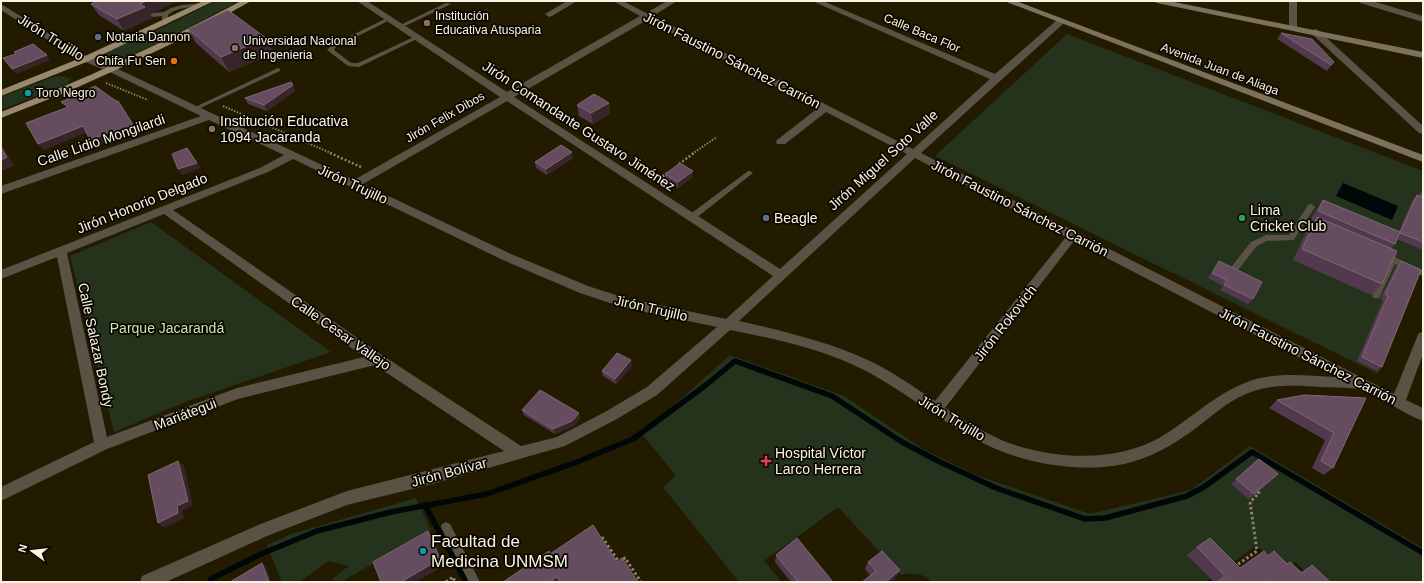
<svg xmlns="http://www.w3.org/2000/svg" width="1424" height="583" viewBox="0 0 1424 583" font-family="Arial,sans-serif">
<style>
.green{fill:#25331c}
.water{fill:#000708}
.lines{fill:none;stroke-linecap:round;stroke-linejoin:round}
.stream{stroke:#000708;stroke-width:5.5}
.path-far2{stroke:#89836c;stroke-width:2;stroke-dasharray:1.5 1.5;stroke-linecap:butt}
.path-far1{stroke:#89836c;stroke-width:2.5;stroke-dasharray:2 2;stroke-linecap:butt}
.path{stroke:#89836c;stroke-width:3;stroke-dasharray:2.5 2.5;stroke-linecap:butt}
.service{fill:#595245;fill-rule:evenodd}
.minor{fill:#595245;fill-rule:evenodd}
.secondary{fill:#7c715c;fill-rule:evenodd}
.primary{fill:#97896e;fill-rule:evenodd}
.wall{fill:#53394f}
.shaded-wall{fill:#382529}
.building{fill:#654d5f;stroke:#7c6773}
.education-dot{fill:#8d6e63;stroke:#090600;stroke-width:1.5}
.service-dot{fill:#5c6f8a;stroke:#090600;stroke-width:1.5}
.food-dot{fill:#e8710a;stroke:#090600;stroke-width:1.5}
.culture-dot{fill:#0f9aa8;stroke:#090600;stroke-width:1.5}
.leisure-dot{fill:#2e9e5b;stroke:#090600;stroke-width:1.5}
.health-dot{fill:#e0444e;stroke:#090600;stroke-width:1.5}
.labels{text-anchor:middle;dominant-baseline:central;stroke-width:3.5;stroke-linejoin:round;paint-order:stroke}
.far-poi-label{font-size:12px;fill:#f9f4e2;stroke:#090600;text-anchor:start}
.far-street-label{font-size:12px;fill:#f9f4e2;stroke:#090600}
.street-label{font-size:14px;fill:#f9f4e2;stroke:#090600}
.poi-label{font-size:14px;fill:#f9f4e2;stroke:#090600;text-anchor:start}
.park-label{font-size:14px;fill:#c5e8ae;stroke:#090600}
.near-poi-label{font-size:17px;fill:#f9f4e2;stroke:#090600;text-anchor:start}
</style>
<rect width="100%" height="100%" fill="#221b00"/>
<path class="green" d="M216,1H231L235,3C194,25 153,47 110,64L99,59C110,46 148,34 166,26C183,18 199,9 216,1Z
M1067,34L1423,171V265L1378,374L935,156Z
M63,76L71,79L66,84L1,110V97L52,77Z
M151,222L331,352L188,401L114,432L70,256Z
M730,355L844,396L923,449L976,475L1090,514L1191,490L1250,446L1423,548V582H1317L1295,562L1290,568L1274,562L1257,545L1206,582H932C923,573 912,572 901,575L838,507L764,561L782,582H739L663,487L676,476L642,434Z
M416,498L431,530L341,582H334L332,579L349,566L329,561L299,582H280L281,580L267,545L291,534Z"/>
<path class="water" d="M1343,183L1398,206L1392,220L1336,196Z"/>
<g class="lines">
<path class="stream" d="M425,505L466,582
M211,579L261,554L317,531L391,512L487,494L577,462L633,439L706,385L735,361L832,396L902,442L938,461L996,488L1085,519L1105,518L1187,496L1204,487L1252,452L1423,553"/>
<path class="path-far2" d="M106,83L148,100
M223,106L333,154
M692,154L717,137"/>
<path class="path-far1" d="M330,153L361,167
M679,164L694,153
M656,181L667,173"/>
<path class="path" d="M602,537L619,562L625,558L641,582
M1234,567L1257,551L1250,502L1259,493L1257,491
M446,582L453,577L455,582"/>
<path class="service" d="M202,3L205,5L204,6C191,8 179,6 168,15V23L165,25L162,23V16L153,17L150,15L153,13L164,12L171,8L182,5Z
M446,3L451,4L403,27L398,26Z
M387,18L392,19L336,47L334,50L351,63H358L416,36L421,37L359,67L348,66L327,50L332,45Z
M278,68L280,69V71L196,110H192L191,109Z
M748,171H750L753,173L695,219H689L688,217L689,215Z
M1311,204L1315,207L1307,219L1325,226L1326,228L1325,230H1319L1304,223L1294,240L1267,241L1257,246L1238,270H1232L1231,268L1232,266L1251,242L1266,235H1289L1308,205Z
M1383,252L1423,270V276L1395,264L1380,296L1379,298H1373L1372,296L1388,261L1380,257L1379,255L1380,253Z
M446,522L450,524L480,582H469L441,527L442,524Z"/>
<path class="minor" d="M357,1H367L507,92L640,16L613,1H623L646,13L667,1H677L653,16L913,149L990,79L812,1H823L995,74L1058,19H1064L1065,21L1064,23L921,153L1394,394L1417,337L1419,333L1423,332V354L1406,400L1423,408V421C1402,413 1383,398 1362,390C1353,387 1331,388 1321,387C1296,385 1269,384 1246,394C1227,402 1212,416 1196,428C1152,461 1117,472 1062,466C976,457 935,408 864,370C823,349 775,339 730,330L657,395L615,420L565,446L432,484L347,505L267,536L166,582H140L142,576L258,525L347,491L504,451L375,365L238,399L107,449L1,501V487L94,442L57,257L1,279V270L260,168L284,155L209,120L1,194V186L201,116L114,74L76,58L1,10V4L82,54L120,70L354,180L500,97ZM647,20L818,108L777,140L776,142L777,144H785L826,112L907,154L780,269L514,97ZM507,101L773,276L726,319L625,298L588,286L511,254L363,184ZM915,158L1066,237L935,401C914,387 893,372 870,361C829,342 783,331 739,321ZM293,159L503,260L580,293L625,308L717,327L647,387L605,412L557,437L521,446L382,355L173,210L268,172ZM164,214L364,357L237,388L107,437L67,253ZM1074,241L1337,377C1311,376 1282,372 1256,379C1218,390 1192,419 1159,438C1115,463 1052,459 1006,442C985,433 965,421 945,408Z
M567,1H577L552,16L549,17L545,14Z
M1289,1H1297V27L1293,30L1289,27Z
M1359,1H1372L1423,16V22L1360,3Z
M1315,29L1318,30L1423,126V134L1419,133L1312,34L1311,32Z"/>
<path class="secondary" d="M1004,1H1016L1423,155V162Z
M1153,1H1169L1423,52V58L1157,3Z"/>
<path class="primary" d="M203,1H214L89,61L1,96V90L83,57Z
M241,1H251L190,35L129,64L67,92L1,118V112C83,80 163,43 241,1Z"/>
</g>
<path class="wall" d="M98,1H178L150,14L152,18L124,31L99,15L91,4Z
M188,29L266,38L274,53L229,72L196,43Z
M1281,33L1334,62L1327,71L1277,39Z
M295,91L267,111L248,104L245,98Z
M609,103L610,114L593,124L579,116L577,105Z
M573,158L547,175L536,168L535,162Z
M665,174L693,177L678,188L665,180Z
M1423,188V250L1397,239L1395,244L1391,249L1382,284L1371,295L1293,260L1308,228L1314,221L1311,219L1317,209L1323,200L1399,231L1412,201L1417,195L1419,196Z
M1219,261L1253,299L1248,304L1220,290L1223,286L1208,278Z
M1401,261L1382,367L1377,371L1357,361L1383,300L1380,299L1396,266Z
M632,366L616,384L603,376L602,371Z
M1366,398L1333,468L1324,475L1312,468L1325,440L1269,408L1277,400Z
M522,410L580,418L574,426L555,434L524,415Z
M1259,459L1278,474L1249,499L1231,484Z
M1197,547L1240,568L1268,555L1274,551L1287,564L1301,572L1312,565L1330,582H1214L1187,555Z
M776,555L833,582H791L775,562Z
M868,562L900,570L896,577L870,575L865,569Z"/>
<path class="shaded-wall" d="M146,1H178L150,14L152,18L124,31L117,19L140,4Z
M266,38L274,53L229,72L221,57Z
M47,55L50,60L16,74L12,69Z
M293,85L295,91L267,111L264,105Z
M118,101L138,133L116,142L114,139L95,146L90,140Z
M609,103L610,114L593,124L591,113Z
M83,126L88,132L44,150L38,144Z
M1,144L14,166L1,171Z
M572,152L573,158L547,175L546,169Z
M197,163L201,168L182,175L178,169Z
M693,171V177L678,188V182Z
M631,360L632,366L616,384L615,379Z
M579,413L580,418L574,426L555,434L553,429Z
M178,461L184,466L193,505L182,511L184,518L164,528L158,523L177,506Z
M428,531L432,537L445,565L416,582H401Z
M262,563L266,567L271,582H269Z
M900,570L896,577L891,582H886Z
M557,577L559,582H550Z"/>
<path class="building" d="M98,1H146L140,4L145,7L117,19L91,4Z
M228,10L266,38L221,57L188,29Z
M1281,33L1312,39L1334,62L1331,65Z
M33,44L47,55L12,69L3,58L16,54L14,52Z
M291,82L293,85L264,105L245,98Z
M95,86L116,101H118L134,126L112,135L110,132L90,140L83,126L38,144L26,123L68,107L61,102Z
M594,94L609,103L591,113L577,105Z
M561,145L572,152L546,169L535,162Z
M1,148L7,157L1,160Z
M187,148L197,163L178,169L172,154Z
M680,163L693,171L678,182L665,174Z
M1423,193V242L1400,233L1417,195L1421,197Z
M1323,200L1400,232L1395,244L1318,211Z
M1317,217L1397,251L1382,284L1302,249Z
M1219,261L1262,282L1253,299L1224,285L1227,280L1212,273Z
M1401,261L1421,270L1382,367L1362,357L1388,296L1385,294Z
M617,353L631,360L615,379L602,371Z
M540,390L579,413L572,421L553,429L522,410Z
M1304,395L1366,398L1333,468L1321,461L1334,433L1277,400Z
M1259,459L1278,474L1254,494L1236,479Z
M178,461L188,501L177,506L178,513L158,523L148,475Z
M593,525L617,562L622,558L638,582H560L557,577L550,582H503L549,551L550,554Z
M428,531L440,559L401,582H381L373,562Z
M797,538L833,582H805L804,581L803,582H798L776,555Z
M1210,538L1240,568L1264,551L1268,556L1274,551L1287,564L1290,562L1302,573L1312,565L1330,582H1271L1270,581L1268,582H1217L1225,576L1197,547Z
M882,551L900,570L886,582H862L876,571L868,562Z
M262,563L269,582H230Z"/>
<g class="education-dot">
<circle cx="427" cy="23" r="4"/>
<circle cx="235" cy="48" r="4"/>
<circle cx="212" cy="129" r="4"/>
</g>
<g class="service-dot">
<circle cx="98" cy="37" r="4"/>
<circle cx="766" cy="218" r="4"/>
</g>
<circle class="food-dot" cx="174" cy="61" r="4"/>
<g class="culture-dot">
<circle cx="28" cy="93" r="4"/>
<circle cx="423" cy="551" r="4"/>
</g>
<circle class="leisure-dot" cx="1242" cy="218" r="4"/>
<path class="health-dot" d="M764 455h4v4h4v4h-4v4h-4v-4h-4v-4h4z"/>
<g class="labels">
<g class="far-poi-label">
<text x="435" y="16">Institución<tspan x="435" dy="14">Educativa Atusparia</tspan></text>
<text x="106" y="37">Notaria Dannon</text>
<text x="243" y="41">Universidad Nacional<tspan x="243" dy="14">de Ingenieria</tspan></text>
<text x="166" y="61" text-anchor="end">Chifa Fu Sen</text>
<text x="36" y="93">Toro Negro</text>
</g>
<g class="far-street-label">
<text transform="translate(922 33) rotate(23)">Calle Baca Flor</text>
<text transform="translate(1220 69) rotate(21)">Avenida Juan de Aliaga</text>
<text transform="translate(445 117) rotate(-30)">Jirón Felix Dibos</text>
</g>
<g class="street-label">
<text transform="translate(51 37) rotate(32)">Jirón Trujillo</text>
<text transform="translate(732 60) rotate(27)">Jirón Faustino Sánchez Carrión</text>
<text transform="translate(579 126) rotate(33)">Jirón Comandante Gustavo Jiménez</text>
<text transform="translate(101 140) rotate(-19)">Calle Lidio Mongilardi</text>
<text transform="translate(883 160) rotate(-42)">Jirón Miguel Soto Valle</text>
<text transform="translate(353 184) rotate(25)">Jirón Trujillo</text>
<text transform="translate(142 203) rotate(-22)">Jirón Honorio Delgado</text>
<text transform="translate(1020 208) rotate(27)">Jirón Faustino Sánchez Carrión</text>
<text transform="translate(651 308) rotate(13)">Jirón Trujillo</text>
<text transform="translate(1005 323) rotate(-52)">Jirón Rokovich</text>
<text transform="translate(341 333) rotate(35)">Calle Cesar Vallejo</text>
<text transform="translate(96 345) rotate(78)">Calle Salazar Bondy</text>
<text transform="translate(1308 356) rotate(27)">Jirón Faustino Sánchez Carrión</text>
<text transform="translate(185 414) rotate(-21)">Mariátegui</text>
<text transform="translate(952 418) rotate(31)">Jirón Trujillo</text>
<text transform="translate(449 472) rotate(-15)">Jirón Bolívar</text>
</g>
<g class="poi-label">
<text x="220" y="121">Institución Educativa<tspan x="220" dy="16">1094 Jacaranda</tspan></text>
<text x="1250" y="210">Lima<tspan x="1250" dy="16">Cricket Club</tspan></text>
<text x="774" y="218">Beagle</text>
<text x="775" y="453">Hospital Víctor<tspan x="775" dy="16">Larco Herrera</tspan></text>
</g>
<g class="park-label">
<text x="167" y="328">Parque Jacarandá</text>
</g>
<g class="near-poi-label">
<text x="431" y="541">Facultad de<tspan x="431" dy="20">Medicina UNMSM</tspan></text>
</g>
</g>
<rect width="1424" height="583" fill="none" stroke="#f9f4e2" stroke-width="4"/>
<g transform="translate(32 551) rotate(285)" stroke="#090600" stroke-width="3" paint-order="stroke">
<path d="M0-3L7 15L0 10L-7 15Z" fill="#f9f4e2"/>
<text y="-6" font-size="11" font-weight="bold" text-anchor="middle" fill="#f9f4e2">N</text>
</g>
</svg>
